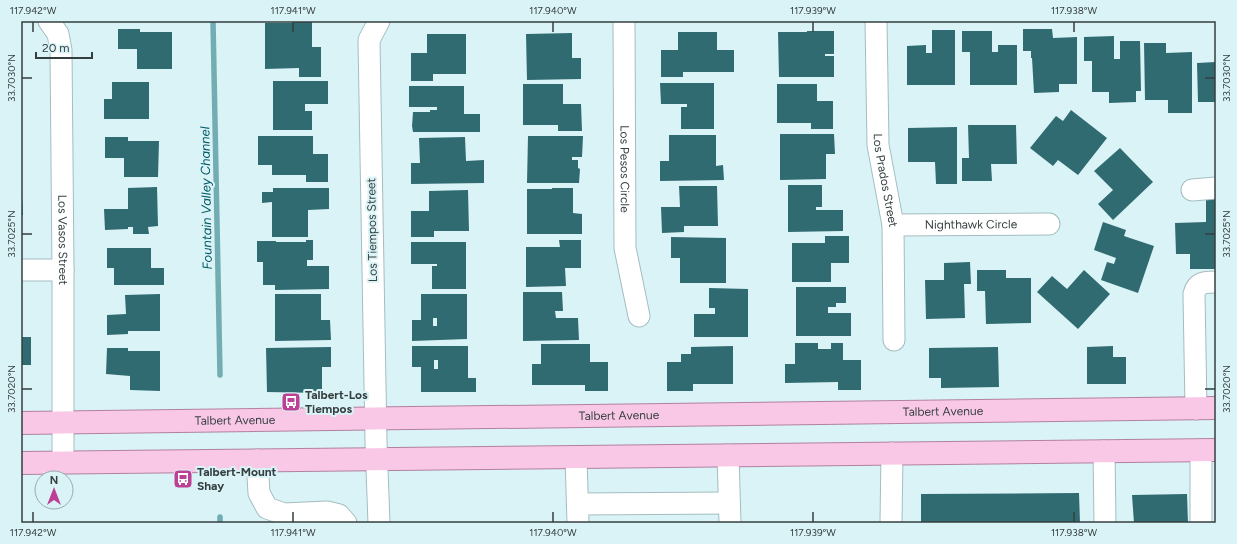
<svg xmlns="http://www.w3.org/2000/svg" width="1237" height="544" viewBox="0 0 1237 544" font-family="Figtree,sans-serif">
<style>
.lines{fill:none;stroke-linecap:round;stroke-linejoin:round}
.stream{stroke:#72adb4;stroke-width:5.5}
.building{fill:#306b72;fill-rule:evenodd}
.minor-casing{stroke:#a5bdc0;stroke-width:23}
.major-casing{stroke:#b281a1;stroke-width:24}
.minor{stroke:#fff;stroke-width:21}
.major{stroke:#f9c8e6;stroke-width:22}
.ticks{fill:none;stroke:#353f40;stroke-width:1.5}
.labels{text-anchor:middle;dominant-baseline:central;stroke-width:4;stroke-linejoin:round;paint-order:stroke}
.street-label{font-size:12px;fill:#353f40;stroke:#daf3f6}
.poi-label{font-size:12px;font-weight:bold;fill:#353f40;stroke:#daf3f6;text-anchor:start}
.water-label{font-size:13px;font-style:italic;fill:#035c64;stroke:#daf3f6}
.neatline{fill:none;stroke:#353f40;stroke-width:1.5}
.ticks-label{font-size:10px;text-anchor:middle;fill:#353f40}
</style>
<rect width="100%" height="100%" fill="#daf3f6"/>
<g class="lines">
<path class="stream" d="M213,21L220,375
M220,517V523"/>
</g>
<path class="building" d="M294,22H312V47H321V77H299V68L265,69V23H294Z
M118,29H140V32H172V69H137V49H118Z
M1023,29H1052L1053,38L1077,37V84H1059V92L1034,93L1032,58H1031V51H1023Z
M932,30H955V85H907V46L926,45V53H932Z
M807,31H834V54H825V56H834V77H779L778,32H807Z
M962,31H992V52H998V45H1017V85H970V52H962Z
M678,32H717V50H734V72H683V77H661V50H678Z
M572,33V58H581V79L527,80L526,34Z
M427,34H466V74H433V81H411V53H427Z
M1114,36V59H1120V41H1140L1141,91H1136V102L1109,103V92H1092V61H1084V37Z
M1144,43H1166V53L1192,52V113H1168V100H1145Z
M1216,62V102H1198L1197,63Z
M273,81H328V104H305V111H312V130H273Z
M112,82H149V119H104V99H112Z
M660,83H714V129H681V107H687V104H661Z
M523,84H563V104H581L582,131H558V125H523Z
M777,84H817V101H833V129H811V123H777Z
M409,86H464V114H480V132H413L412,126L413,112H430V110H437V107H409Z
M1071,110L1107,138L1078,175L1058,160L1053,166L1030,148L1056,116L1063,121Z
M968,125H1016L1017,164H991L992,181H962V158H969Z
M957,127V184H936L935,162H908V128Z
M780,134H834L835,154H826V179L780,180Z
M669,135H716V166L723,165L724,180L660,181V161H669Z
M258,136H313V154H328V182H306V175H272V165H258Z
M528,136H583L582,157H572V160H578V168L580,169L579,183H527Z
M105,137H128V141H159L158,177H124V158H105Z
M465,137L466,161L484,160V183L411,184V163H420L419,138Z
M1120,148L1153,182L1113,220L1098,204L1113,190L1094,171Z
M788,185H822V207H816V210H843V231L788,232Z
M679,186H717L718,226H684V232L662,233L661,207H680Z
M157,187L158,226L148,227L149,234H133V227H128V229L105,230L104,209H128V188Z
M273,188H329V209L308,210V237H272V202L262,203V192H273Z
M552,188H573V213L582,214V234H527V189H552Z
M468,190L469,231H434V237H411V211H429V191Z
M21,196H22L23,215H21Z
M1206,198H1216V269H1190V254H1176L1175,223L1206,222Z
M1103,222L1126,230L1124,236L1154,246L1138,293L1101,280L1107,262L1114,264L1116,258L1094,250Z
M825,236H849V263H831V282H792V243H825Z
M671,237L726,238V283H680V258H671Z
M306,240H313V260H307V266H329V289L275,290V285H263V262H257V241H276V242H306Z
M559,240H581V268H565L566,286L526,287V247H560Z
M411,242H466V289H432V266H437V264H411Z
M107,248H151V268H164V285H114V268H107Z
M970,262L971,284H964L965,318L926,319L925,280H944V263Z
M977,270H1006V278H1031V323L986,324L985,291H977Z
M1084,270L1110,294L1078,329L1037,292L1052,276L1067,289Z
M796,287H846V303H836V307H828V313H851V336H796Z
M709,288L748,289V337H694V314H715V308H709Z
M523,292H562L563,311H555L556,318H578L579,340L523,341Z
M160,294V331H128V334L107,335V315L126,314L125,295Z
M275,294H321V320H330L331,340L275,341Z
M421,294H467V339L412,341V320H421ZM433,318H437V326H433Z
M21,337H31V365H21Z
M795,343H818V349H831V343H843V360H861V390H838V382L785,383V364H795Z
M541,344H590V362H608V391H585V385H532V364H541Z
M412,346H468V378H476V392H421V367H412ZM434,360H438V369H434Z
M733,346V384H693V391H667V362H681V354H691V347Z
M1113,346V357H1126V384H1087V347Z
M331,347V367H322V393L267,392L266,348Z
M998,347L999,387L941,388V378H929V348Z
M107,348H128V351H160V391L130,390V376L106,374Z
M1079,493L1080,523H921V494Z
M1187,494L1188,523H1134L1132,495Z"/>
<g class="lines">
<g class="minor-casing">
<g id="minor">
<path id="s1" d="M49,21L58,34L61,50L63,270V462"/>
<path id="s2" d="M624,21L625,248L639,316"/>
<path id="s3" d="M876,21L878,145L893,225L894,340"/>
<path d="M1192,190L1216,188"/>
<path id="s4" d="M893,225L1049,224"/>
<path d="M21,270H63"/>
<path d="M1196,409L1194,294C1197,282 1205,282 1216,282"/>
<path d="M1104,451L1105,523"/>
<path d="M728,455L730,523"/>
<path d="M576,457L578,523"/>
<path d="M257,460L259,493L267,508L284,514L327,512L339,515L346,523"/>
<path d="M578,504L729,503"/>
<path d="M379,523L376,442L369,40L379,21"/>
<path d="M891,523L892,453"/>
<path d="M1201,523V450"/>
</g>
</g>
<g class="major-casing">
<g id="major">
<path id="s5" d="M21,423L1216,408"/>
<path d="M21,463L1216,450"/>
</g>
</g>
<use href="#minor" class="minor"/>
<use href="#major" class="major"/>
</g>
<path class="ticks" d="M33,22V32M293,22V32M553,22V32M813,22V32M1074,22V32M22,78H32M1205,78H1215M22,234H32M1205,234H1215M22,389H32M1205,389H1215M33,512V522M293,512V522M553,512V522M813,512V522M1074,512V522"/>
<defs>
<g id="bus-square" transform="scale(1)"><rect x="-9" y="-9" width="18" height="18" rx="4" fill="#bc4194" stroke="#daf3f6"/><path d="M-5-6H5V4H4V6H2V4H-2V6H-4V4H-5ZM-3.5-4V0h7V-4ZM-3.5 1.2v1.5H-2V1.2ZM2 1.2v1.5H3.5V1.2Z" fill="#fff"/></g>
</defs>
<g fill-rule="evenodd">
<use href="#bus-square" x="291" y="402"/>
<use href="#bus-square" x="183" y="479"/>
</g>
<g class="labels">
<g class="street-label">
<text stroke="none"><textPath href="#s2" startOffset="148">Los Pesos Circle</textPath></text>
<text stroke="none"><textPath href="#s3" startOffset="160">Los Prados Street</textPath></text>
<text stroke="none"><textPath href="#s4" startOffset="78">Nighthawk Circle</textPath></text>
<text transform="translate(372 230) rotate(-91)">Los Tiempos Street</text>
<text stroke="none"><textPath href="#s1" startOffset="222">Los Vasos Street</textPath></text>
<text stroke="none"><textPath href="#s5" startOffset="922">Talbert Avenue</textPath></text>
<text stroke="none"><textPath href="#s5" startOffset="598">Talbert Avenue</textPath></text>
<text stroke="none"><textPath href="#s5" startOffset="214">Talbert Avenue</textPath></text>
</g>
<g class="poi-label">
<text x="305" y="395">Talbert-Los<tspan x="305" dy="14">Tiempos</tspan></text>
<text x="197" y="472">Talbert-Mount<tspan x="197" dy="14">Shay</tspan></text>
</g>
<g class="water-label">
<text transform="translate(206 198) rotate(-91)">Fountain Valley Channel</text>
</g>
</g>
<rect width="1237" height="544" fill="none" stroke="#daf3f6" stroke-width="44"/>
<g transform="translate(54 490)"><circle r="19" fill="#daf3f6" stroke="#98abad"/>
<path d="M0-3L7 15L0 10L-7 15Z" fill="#bc4194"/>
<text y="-6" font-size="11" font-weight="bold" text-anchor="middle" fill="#353f40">N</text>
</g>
<path d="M36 52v6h56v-6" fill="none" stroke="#353f40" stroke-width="2"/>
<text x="42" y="52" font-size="12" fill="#353f40" stroke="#daf3f6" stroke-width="3" paint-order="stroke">20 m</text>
<rect x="22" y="22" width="1193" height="500" class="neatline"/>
<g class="ticks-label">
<text x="33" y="14">117.942°W</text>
<text x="293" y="14">117.941°W</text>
<text x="553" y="14">117.940°W</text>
<text x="813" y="14">117.939°W</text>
<text x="1074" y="14">117.938°W</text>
<text transform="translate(11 78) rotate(-90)" y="4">33.7030°N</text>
<text transform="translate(1226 78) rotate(-90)" y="4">33.7030°N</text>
<text transform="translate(11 234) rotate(-90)" y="4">33.7025°N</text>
<text transform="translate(1226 234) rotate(-90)" y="4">33.7025°N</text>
<text transform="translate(11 389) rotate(-90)" y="4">33.7020°N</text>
<text transform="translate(1226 389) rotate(-90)" y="4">33.7020°N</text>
<text x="33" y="536">117.942°W</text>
<text x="293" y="536">117.941°W</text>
<text x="553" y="536">117.940°W</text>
<text x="813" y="536">117.939°W</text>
<text x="1074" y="536">117.938°W</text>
</g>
</svg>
